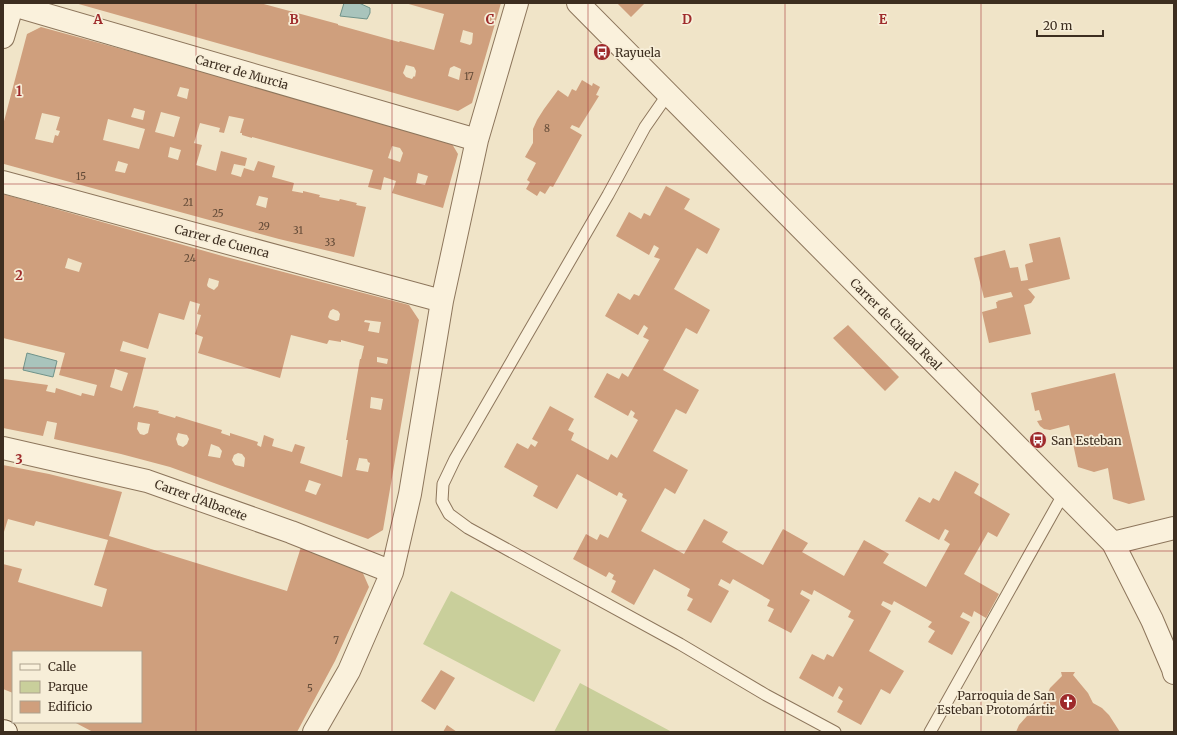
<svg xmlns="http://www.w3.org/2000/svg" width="1177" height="735" viewBox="0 0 1177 735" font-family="Merriweather,serif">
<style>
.green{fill:#c9cf9b}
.water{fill:#a9c4bc;stroke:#6f938a}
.building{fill:#cf9f7d;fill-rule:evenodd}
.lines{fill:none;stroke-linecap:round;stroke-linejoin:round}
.lane-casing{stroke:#8d765c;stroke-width:13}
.street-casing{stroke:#8d765c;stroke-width:24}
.secondary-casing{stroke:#6f573f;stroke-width:24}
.lane{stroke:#faf1dc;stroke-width:11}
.street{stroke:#faf1dc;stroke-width:22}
.secondary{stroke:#faf1dc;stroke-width:22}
.grid{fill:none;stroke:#9e2a2b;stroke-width:1;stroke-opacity:0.55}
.labels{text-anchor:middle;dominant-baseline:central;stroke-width:3.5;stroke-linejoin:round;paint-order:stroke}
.number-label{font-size:10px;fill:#624a37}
.poi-label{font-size:12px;fill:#3d2e20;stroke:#f7eed8;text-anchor:start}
.street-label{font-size:12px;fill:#3d2e20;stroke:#f7eed8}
.grid-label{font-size:13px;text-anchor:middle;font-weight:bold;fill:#9e2a2b;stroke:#f7eed8;stroke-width:3.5;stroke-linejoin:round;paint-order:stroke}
</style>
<rect width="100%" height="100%" fill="#f0e4c8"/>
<path class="green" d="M451,591L561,650L534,702L423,644Z
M580,683L672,732H554Z"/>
<path class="water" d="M344,3H359L370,8V13L367,19L340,16Z
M27,353L57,361L53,377L23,370Z"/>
<path class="building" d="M75,3H260L338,24V25L399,42L400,41L434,50L444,14L405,3H501L472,103L458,111ZM463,30L473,33L472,43L470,45L460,42ZM406,65L414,67L416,71L415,77L414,76L412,79L406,77L403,73ZM454,66L461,69L459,80L448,76L450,68Z
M617,3H645L631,17Z
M41,27L449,139L458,154L443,208L392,193L396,181L384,177L381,190L368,187L373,170L252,137V138L242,135V133H240L244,119L229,116L224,133L219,132L220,128L200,123L194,143L202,145L196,165L216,171L221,151L247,158L245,166L234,164L231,174L241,177L244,168L254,171L258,161L275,166L272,177L294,183L292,191L303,193V191L320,195L319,197L339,201L340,199L357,203L356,205L366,207L354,257L279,239L4,164L3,125L27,34ZM180,87L189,89L187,99L177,96ZM134,108L145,111L143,120L131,117ZM161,112L180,117L174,137L155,132ZM42,113L60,117L56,130L60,131L58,136L55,135L53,143L35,139ZM108,119L145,129L139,149L103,140ZM392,146L400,148L403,153L400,162L388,158ZM170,147L181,150L178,160L168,157ZM118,161L128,164L125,173L115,171ZM418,173L428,176L425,185L416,183ZM259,196L268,198L266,208L256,205Z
M582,80L592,86L593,83L600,87L596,95L599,96L579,128L572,125L570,128L582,135L553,187L550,186L545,194L540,191L537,196L526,189L530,182L527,180L536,163L525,157L533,143V129L537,120L544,109L558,90L568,97L572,89L576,91Z
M666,186L690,199L684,209L720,229L707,254L697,248L674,289L710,310L697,334L686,328L663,370L699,390L686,414L676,409L653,451L688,470L675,494L665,488L641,531L684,554L704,519L728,532L722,542L763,565L783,529L808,543L802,552L844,576L864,540L889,554L883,563L926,587L950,544L944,540L949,531L945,529L939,540L905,521L919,497L930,503L933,498L939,501L955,471L979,484L974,493L1010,514L997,537L988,532L964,574L999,594L986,618L974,611L972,617L963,612L960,617L970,622L952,655L928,642L935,631L928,627L932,622L894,601L892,605L883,601L881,605L891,611L869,651L904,671L890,694L881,689L861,725L837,712L843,701L838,698L843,689L839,686L833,697L799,678L812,654L824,660L827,654L833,657L854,620L848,617L851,611L814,590L812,595L802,590L800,594L810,600L791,633L768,621L774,609L767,606L770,600L733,579L730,584L721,579L718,585L729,591L711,623L687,610L693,599L687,596L690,589L654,569L634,605L611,592L616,581L612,579L614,575L609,572L606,577L573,559L586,534L597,540L600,534L608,538L627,500L622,497L623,494L619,492L617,496L577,474L557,509L533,496L538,486L504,467L517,443L528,449L531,444L535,447L538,442L532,439L550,406L574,419L568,430L574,433L571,440L608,460L611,454L617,458L638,420L633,417L635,413L631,410L628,416L594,397L607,373L619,379L622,373L628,377L649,340L643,337L648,328L644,325L638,335L605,316L618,293L630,300L634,294L639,296L660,259L654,257L659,248L654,245L649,255L616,236L629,212L641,219L644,213L650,216Z
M3,194L226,257L409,305L419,320L383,530L368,539L170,467L121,454L54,439L57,423L47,421L43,436L3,428V376L4,379L48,385L46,391L55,393L56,388L81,396L82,393L94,396L97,385L59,375L65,353L3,338ZM68,258L82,263L79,272L65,268ZM209,278L219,281L218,286L214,290L208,287L207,285ZM190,301L200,304L197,314L201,315L195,334L203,337L198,353L280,378L291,335L327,344L329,340L341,342V340L364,346L361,359H360L346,440H348L342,477L300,463L305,447L295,444L292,452L272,446L274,439L264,435L261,447L257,445L258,442L230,433V436L221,433L222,430L176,416L175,418L158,413L159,411L136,406L133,408L146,358L120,351L123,341L148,349L159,313L184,320ZM333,309L338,311L340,314L339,320L336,321L330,319L328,317L330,311ZM365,320L381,322L379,333L368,331L370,323L364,322ZM377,357L388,359L387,364L377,362ZM115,369L128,373L122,391L110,387ZM371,397L383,399L381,410L370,408ZM138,422L150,424L148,433L144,435L140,434L137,429ZM178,433L187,435L189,439L187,444L183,447L178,445L176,439ZM211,444L219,447L222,451L220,458L208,456ZM238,453L242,454L245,458L244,467L235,465L232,460L234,455ZM359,458L367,459L368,462L370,463L368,472L356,470ZM309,480L321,484L316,495L305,491Z
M1060,237L1070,279L1028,289L1035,297L1031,303L1024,305L1031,334L989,343L982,312L997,308L996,302H998L997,301L1013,297L1011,292L984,298L974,258L1005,250L1010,268L1018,267L1021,281L1028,280L1025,265L1026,264L1033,262L1029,244Z
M848,325L899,377L885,391L833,338Z
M1115,373L1145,500L1129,504L1113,499L1108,468L1094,472L1078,467L1069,425L1050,430L1044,429L1040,426L1037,421L1042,420L1039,410L1035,411L1031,393Z
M3,465L49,474L122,492L109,536L287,591L301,547L362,571L369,587L335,661L297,732H93L74,722H141V652H13V693L3,689V564L22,569L18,582L102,607L107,589L94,585L108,540L36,521L34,526L8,519L3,535Z
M441,670L455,678L435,710L421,701Z
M1061,672H1075L1073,675L1088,693L1093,703L1102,708L1109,715L1120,732H1016L1019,725L1027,716L1033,710L1043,704L1050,688L1062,676Z
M447,725L457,732H443Z"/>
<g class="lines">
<g class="lane-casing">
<path id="lane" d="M668,94L645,127L608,195L455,459L443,484L442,501L449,514L468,528L680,644L766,695L835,732
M930,732L1064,493"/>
</g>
<g class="street-casing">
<path id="street" d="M6,3L477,140
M578,3L1113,543L1152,620L1173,669L1174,673
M3,37L13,3
M3,182L442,301
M3,448L147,481L291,532L392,572
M1113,543L1174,528
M314,732L349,671L392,572L410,494L442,301L477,140L517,3"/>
</g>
<g class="secondary-casing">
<path id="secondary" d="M3,731L6,732"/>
</g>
<use href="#lane" class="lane"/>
<use href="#street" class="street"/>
<use href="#secondary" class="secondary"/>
</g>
<path class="grid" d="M196,3V732M392,3V732M588,3V732M785,3V732M981,3V732M3,184H1174M3,368H1174M3,551H1174"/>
<defs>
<g id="bus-disc" transform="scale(0.9)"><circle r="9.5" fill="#9e2a2b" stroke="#f7eed8"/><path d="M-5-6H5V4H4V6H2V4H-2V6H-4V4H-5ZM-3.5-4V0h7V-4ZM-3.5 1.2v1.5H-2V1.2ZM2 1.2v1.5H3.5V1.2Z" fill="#fff"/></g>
<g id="church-disc" transform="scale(0.9)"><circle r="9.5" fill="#9e2a2b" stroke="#f7eed8"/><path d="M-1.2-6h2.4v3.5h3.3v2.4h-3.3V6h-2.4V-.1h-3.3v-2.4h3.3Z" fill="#fff"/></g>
</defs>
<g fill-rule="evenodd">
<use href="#bus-disc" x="602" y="52"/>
<use href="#bus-disc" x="1038" y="440"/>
<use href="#church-disc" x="1068" y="702"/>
</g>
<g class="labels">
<g class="number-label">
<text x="469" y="76">17</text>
<text x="547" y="128">8</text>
<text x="81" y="176">15</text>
<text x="188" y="202">21</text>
<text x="218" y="213">25</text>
<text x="264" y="226">29</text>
<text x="298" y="230">31</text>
<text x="330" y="242">33</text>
<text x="190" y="258">24</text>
<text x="336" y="640">7</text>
<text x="310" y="688">5</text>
</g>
<g class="poi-label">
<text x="615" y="52">Rayuela</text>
<text x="1051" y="440">San Esteban</text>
<text x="1055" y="695" text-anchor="end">Parroquia de San<tspan x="1055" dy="14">Esteban Protomártir</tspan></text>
</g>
<g class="street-label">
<text transform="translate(242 72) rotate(16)">Carrer de Murcia</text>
<text transform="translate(222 241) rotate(15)">Carrer de Cuenca</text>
<text transform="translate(896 324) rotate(45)">Carrer de Ciudad Real</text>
<text transform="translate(201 500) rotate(20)">Carrer d'Albacete</text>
</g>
</g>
<g class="grid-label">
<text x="98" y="24">A</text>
<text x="294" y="24">B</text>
<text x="490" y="24">C</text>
<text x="687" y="24">D</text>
<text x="883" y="24">E</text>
<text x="19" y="96">1</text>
<text x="19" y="280">2</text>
<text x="19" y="464">3</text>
</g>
<rect width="1177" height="735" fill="none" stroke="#3d2e20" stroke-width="8"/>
<rect x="12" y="651" width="130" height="72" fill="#f7eed8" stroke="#ada18e"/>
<rect x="20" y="664" width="20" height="6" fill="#faf1dc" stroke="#ada18e"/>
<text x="48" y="671" font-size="12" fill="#3d2e20">Calle</text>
<rect x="20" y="681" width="20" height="12" fill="#c9cf9b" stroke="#ada18e"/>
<text x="48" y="691" font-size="12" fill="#3d2e20">Parque</text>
<rect x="20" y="701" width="20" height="12" fill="#cf9f7d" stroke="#ada18e"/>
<text x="48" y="711" font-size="12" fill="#3d2e20">Edificio</text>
<path d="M1037 30v6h66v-6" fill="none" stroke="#3d2e20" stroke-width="2"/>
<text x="1043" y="30" font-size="12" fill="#3d2e20" stroke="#f7eed8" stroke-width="3" paint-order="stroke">20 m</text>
</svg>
